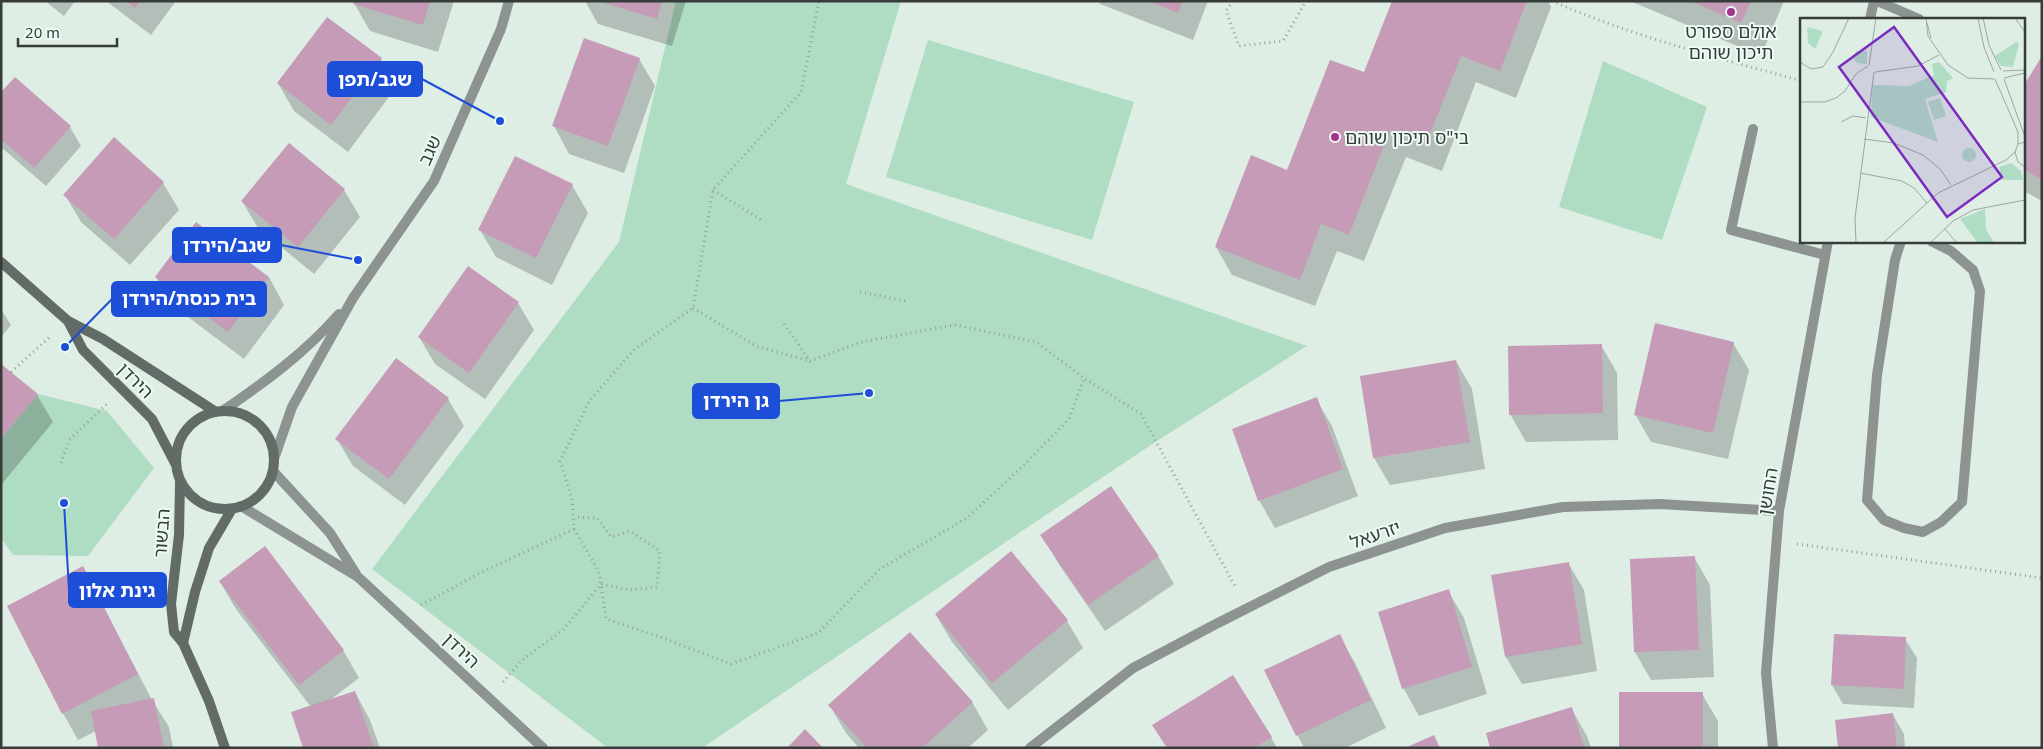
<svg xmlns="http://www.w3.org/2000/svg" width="2043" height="749" viewBox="0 0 2043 749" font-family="Georgia,'Noto Sans Hebrew',serif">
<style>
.green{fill:#afddc4}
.shadow{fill:#0003}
.building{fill:#c59bb8}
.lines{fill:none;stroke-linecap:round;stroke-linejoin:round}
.path{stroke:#95a09a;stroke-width:3;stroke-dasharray:1 4;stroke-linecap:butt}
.lane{stroke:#8d9390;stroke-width:10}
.street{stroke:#8d9390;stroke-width:10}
.secondary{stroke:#626b65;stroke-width:10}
.poi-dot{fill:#a5328d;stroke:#ecfbf3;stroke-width:2}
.labels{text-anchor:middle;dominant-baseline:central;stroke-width:4;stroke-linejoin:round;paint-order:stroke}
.poi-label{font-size:18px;fill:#363c39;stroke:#ecfbf3}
.street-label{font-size:18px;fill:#363c39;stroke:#ecfbf3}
.inset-road{fill:none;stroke:#9ba7a0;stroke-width:1}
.view{fill:#7b2cbf;fill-opacity:0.15;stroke:#7b2cbf;stroke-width:2.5}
.inset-edge{fill:none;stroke:#363c39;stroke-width:2.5}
.leader{fill:none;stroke:#1d4ed8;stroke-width:2}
.callout-dot{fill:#1d4ed8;stroke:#ecfbf3;stroke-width:2}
.callout{fill:#1d4ed8;stroke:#1d4ed8;stroke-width:2}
.callout-label{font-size:19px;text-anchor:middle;font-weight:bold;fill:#fff}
</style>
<rect width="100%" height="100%" fill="#dfeee5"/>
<path class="green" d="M676,1H901L846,184L1307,346L1160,439L1025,529L702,748H608L372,569L619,242Z
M928,40L1134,102L1092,240L886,177Z
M1603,61L1707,107L1662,240L1559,207Z
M38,394L107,411L154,468L88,556L13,555L1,538V439Z"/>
<path class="shadow" d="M45,1H75L64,16Z
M106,1H176L151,35Z
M355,1H454L438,52L370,31L354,3Z
M585,1H686L672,46L598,24Z
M1099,1H1208L1193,40L1100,4Z
M1393,1H1548L1551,7L1516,98L1476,82L1442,171L1406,157L1364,261L1337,251L1315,306L1232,275L1216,247L1288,171L1365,74Z
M1630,1H1784L1761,56Z
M381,59L397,86L348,152L294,111L278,83Z
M639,59L655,86L624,173L569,154L554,126Z
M2042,59V201L2024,191V88Z
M15,79L70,127L81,146L46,186L1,147V94Z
M289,144L344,190L360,217L314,274L258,228L242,201Z
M163,183L179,210L130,265L81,222L65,195Z
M572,185L588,213L552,285L496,257L480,230Z
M156,277H269L284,305L244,359L172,305Z
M518,303L534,330L485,399L435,364L419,337Z
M1,309L11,325L1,337Z
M1733,343L1749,370L1728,459L1651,442L1635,414Z
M1601,345L1617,373L1618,440L1526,442L1510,414Z
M1456,361L1472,389L1485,469L1390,485L1374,458Z
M1,365L37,395L53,422L1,485Z
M448,399L464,426L405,505L353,466L337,439Z
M1316,399L1332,426L1358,496L1275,528L1259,500Z
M1042,535L1158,556L1174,584L1105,631L1058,563Z
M1011,553L1067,621L1083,648L1008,710L952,642L936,615Z
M1694,557L1710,585L1714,677L1651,680L1635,652L1632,560Z
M1568,563L1584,590L1597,671L1522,684L1506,657Z
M83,568L152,700L169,727L173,748H99L96,731L78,740L63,713Z
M220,582L343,650L359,678L330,700L355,692L370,720L380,748H304L311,707L236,609Z
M1448,591L1464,618L1487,694L1419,716L1404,689L1380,613Z
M1339,636L1355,663L1386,728L1345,748H1304L1266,671Z
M1905,639L1917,658L1914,708L1843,704L1832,685Z
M1702,694L1718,721V748H1620Z
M972,702L988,730L968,748H859L846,733L830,706Z
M1571,708L1587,736L1591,748H1492Z
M1893,715L1904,734L1905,748H1839Z
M1271,737L1277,748H1167Z"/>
<path class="building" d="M126,1H140L135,8Z
M354,1H430L423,25L353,4Z
M598,1H662L657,19Z
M1148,1H1182L1178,13Z
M1392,1H1527L1500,71L1461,56L1426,144L1390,130L1349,235L1321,224L1300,280L1215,247L1251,155L1287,170L1330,60L1364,72Z
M1690,1H1751L1741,23Z
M327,17L382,58L331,125L277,83Z
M584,38L640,58L608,146L552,126Z
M2042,56V180L2024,169V85Z
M15,77L71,126L34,168L1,139V92Z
M114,137L164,182L114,239L63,195Z
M289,143L345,189L298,247L241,201Z
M515,156L573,184L536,258L478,230Z
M196,222L269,277L228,332L155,277Z
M468,266L519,302L469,373L418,337Z
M1655,323L1734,342L1713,433L1634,415Z
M1602,344L1603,413L1509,415L1508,346Z
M396,358L449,398L389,479L335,439Z
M1456,360L1470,442L1373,458L1360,376Z
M1,364L38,394L1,439Z
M1317,397L1343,469L1258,501L1232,429Z
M1111,486L1159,556L1088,605L1040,535Z
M265,546L344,650L299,685L219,581Z
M1011,551L1068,620L992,683L935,614Z
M1695,556L1699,650L1634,652L1630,559Z
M1569,562L1582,644L1505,657L1491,575Z
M83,566L138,674L62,714L7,606Z
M1449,589L1472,667L1402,689L1378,612Z
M910,632L973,702L922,748H867L828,705Z
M1340,634L1371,700L1296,736L1264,670Z
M1834,634L1906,637L1904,689L1831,685Z
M1233,675L1272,737L1254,748H1167L1152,725Z
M355,691L374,748H303L291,712Z
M1619,692H1703V748H1619Z
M154,698L164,748H98L91,711Z
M1572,707L1584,748H1490L1486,733Z
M1893,713L1897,748H1838L1835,720Z
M805,729L823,748H787Z
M1434,735L1440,748H1405Z"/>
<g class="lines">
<path class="path" d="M1233,1L1226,11L1239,46L1283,41L1306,1
M1552,1C1632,36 1718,58 1802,81
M713,190L763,221
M860,292L906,301
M693,308L756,346L810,361
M784,324L810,361L861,342L955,325L1036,342L1084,378
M11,372L51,336
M61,463L69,440L107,404
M574,529L599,572L606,619L663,638L731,664L818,633L880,569L967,518L1025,464L1069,419L1084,378L1141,414L1236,588
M1797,544L2042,578
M421,605L480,573L574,529L572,499L560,461L590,400L635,349L693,308L713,190L801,92L819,1
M503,682L522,660L563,630L601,584L630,590L657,587L660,551L630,531L611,537L597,518L574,517"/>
<path class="lane" d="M1877,1L1919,19
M1753,129L1731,230L1825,255
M1901,241L1895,260L1877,375L1867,500L1884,520L1904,528L1923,532L1941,522L1962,502L1980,291L1973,270L1951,251L1931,241"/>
<path class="street" d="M1870,19L1874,1
M224,410C265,382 306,352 339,314
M275,456L292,407L353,298L434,181L501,29L509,1
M273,471L330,533L356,574
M241,506L358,577L543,748
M1030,748L1133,668L1214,625L1329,567L1445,528L1563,507L1660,504L1779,511
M1773,748L1766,673L1779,511L1828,241"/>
<path class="secondary" d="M1,262L68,321L103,339L216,412
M68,321L83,350L152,419L176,465
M176 460a49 49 0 1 1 98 0a49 49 0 1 1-98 0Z
M180,482L179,535L171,604L174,632L183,643L209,701L225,748
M183,643L195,592L209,548L232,509"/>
</g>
<g class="poi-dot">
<circle cx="1731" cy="12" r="5"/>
<circle cx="1335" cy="137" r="5"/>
</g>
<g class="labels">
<g class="poi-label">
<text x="1731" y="31">אולם ספורט<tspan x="1731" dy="21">תיכון שוהם</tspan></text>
<text x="1345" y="137" text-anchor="start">בי"ס תיכון שוהם</text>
</g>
<g class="street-label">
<text transform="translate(429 150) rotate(-66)">שגב</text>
<text transform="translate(136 380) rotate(45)">הירדן</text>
<text transform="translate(1767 491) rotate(-81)">החושן</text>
<text transform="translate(161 533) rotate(-86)">הבשור</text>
<text transform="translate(1375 534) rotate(-19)">יזרעאל</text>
<text transform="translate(462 650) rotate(43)">הירדן</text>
</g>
</g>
<g transform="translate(1800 18)">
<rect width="225" height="225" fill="#dfeee5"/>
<path d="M7,9L23,13L15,31L8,25ZM216,24L219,26L213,49L201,48L195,38ZM56,33H67V46L57,45L53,40ZM139,44L153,60L147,63L146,74L125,81L138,124L71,99L72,67L109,68L134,57L132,46ZM140,80L146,98L134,102L128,84ZM162 137a7 7 0 1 1 14 0a7 7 0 1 1-14 0ZM211,145L221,153L223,162H202L199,149ZM185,191L186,211L194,225H178L160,201Z" fill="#afddc4"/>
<path class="inset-road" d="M126,0L128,18L148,47L168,60L194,61M178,0L184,29L194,54M183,0L189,27L201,52M215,0L225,14M127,5L131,20M0,44L11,51L23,49L33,34L49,0M69,47L76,0M203,53L225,52M75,54L118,48L139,37M204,60L225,55M195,61L218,114V126M204,61L225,119M0,84H25L36,80L45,73L56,56L68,48M41,104L53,98L66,100M64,121L94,125L123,137L140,151L151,167M225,124L218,126L215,134L218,144L225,149M60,155L102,163L114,170L127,185M145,211L157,225M56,225L55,200L74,54M83,225L138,175L206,142L215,134M130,225L153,203L173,192L225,182"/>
<path class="view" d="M94,9L202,159L147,199L39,49Z"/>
<rect width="225" height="225" class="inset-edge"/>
</g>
<path class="leader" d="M500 121L422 79M358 260L281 245M65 347L112 299M869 393L779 401M64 503L69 590"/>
<g class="callout-dot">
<circle cx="500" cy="121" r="5"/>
<circle cx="358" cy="260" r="5"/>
<circle cx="65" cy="347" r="5"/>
<circle cx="869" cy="393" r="5"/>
<circle cx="64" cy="503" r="5"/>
</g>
<g class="callout">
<rect x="328" y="62" width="94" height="34" rx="5"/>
<rect x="173" y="228" width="108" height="34" rx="5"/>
<rect x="112" y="282" width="154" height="34" rx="5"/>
<rect x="693" y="384" width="86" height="34" rx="5"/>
<rect x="69" y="573" width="97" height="34" rx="5"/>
</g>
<g class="callout-label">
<text x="375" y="86">שגב/תפן</text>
<text x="227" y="252">שגב/הירדן</text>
<text x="189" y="305">בית כנסת/הירדן</text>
<text x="736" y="407">גן הירדן</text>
<text x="117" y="597">גינת אלון</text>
</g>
<rect width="2043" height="749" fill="none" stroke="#363c39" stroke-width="5"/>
<path d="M18 38v8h99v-8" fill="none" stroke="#363c39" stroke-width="2.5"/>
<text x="25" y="38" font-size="15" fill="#363c39" stroke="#ecfbf3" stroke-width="4" paint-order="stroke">20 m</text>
</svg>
